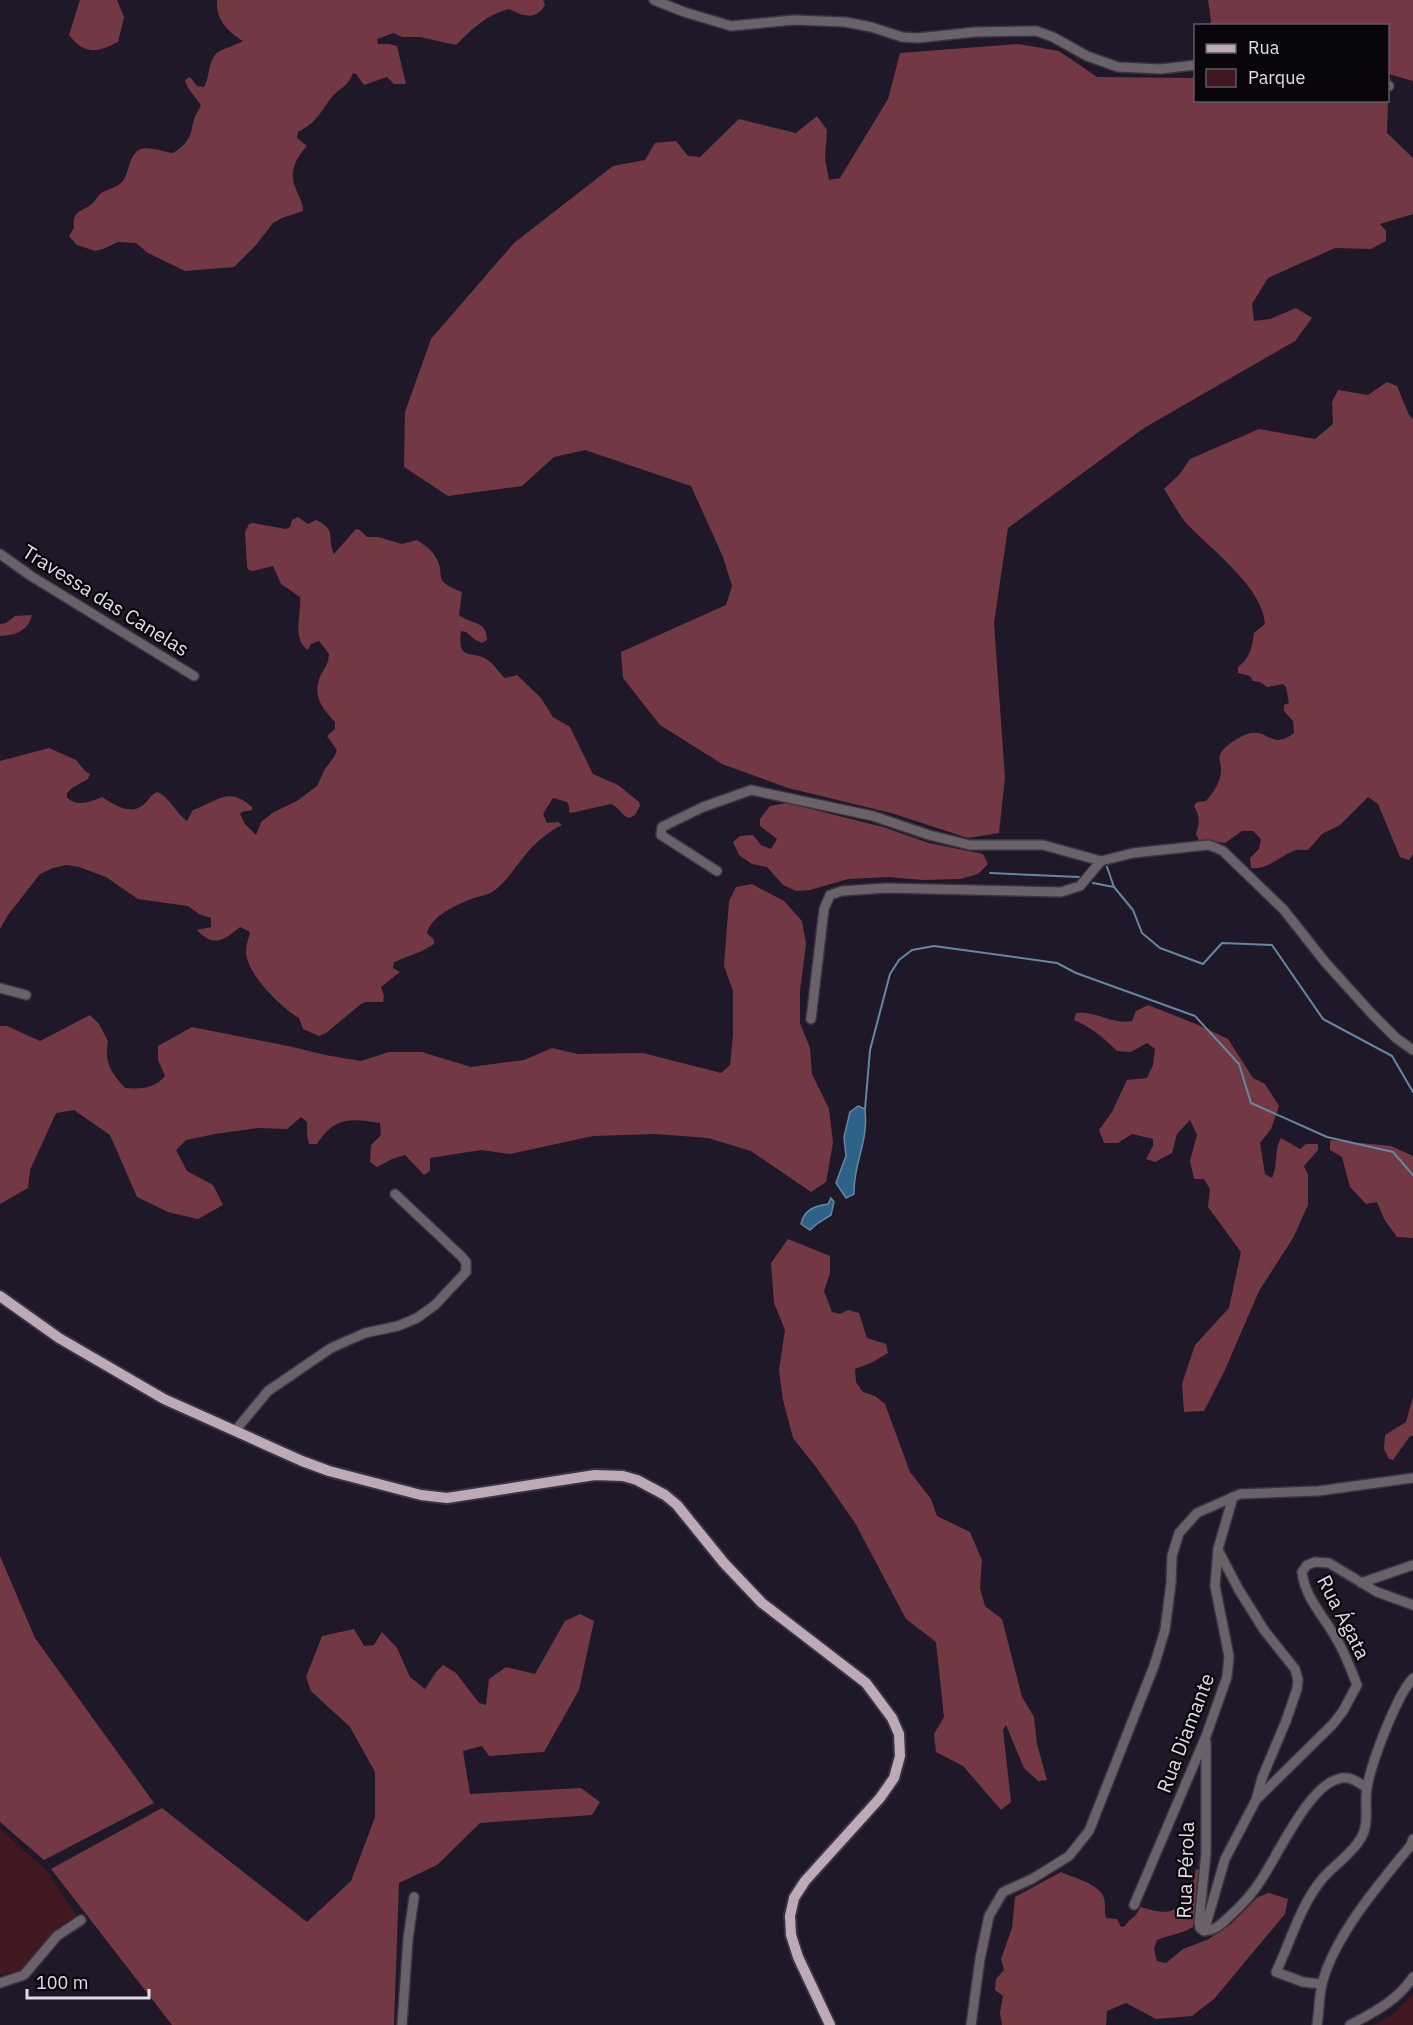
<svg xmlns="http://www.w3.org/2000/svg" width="1413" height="2025" viewBox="0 0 1413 2025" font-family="'IBM Plex Sans',sans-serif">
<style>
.green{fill:#411720}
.forest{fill:#723944}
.water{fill:#2e6387;stroke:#6487a4;stroke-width:1.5}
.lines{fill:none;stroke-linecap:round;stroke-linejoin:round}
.stream{stroke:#6487a4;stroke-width:2}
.minor-casing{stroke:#3a3343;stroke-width:12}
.major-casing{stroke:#3a3343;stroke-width:14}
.minor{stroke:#6b6269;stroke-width:9}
.major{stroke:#bdaab7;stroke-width:10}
.labels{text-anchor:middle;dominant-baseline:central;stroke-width:4.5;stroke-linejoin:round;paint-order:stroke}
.street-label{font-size:20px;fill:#e1dce7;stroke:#08050b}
</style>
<rect width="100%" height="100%" fill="#1f1828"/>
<path class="green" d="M0,1829L47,1871L78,1917L22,1970L0,1975Z
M1413,1994V2025H1373L1391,2016Z"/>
<path class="forest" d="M80,0H117L124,17L118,42C96,53 85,55 69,35Z
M217,0H543L545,5C536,21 523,16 509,9C486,15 473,28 456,45L420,37H402L394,33L377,39L378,44H389L397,46L406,84H394L387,77L364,85L356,74L353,73C347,88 340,87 331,98C319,114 317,122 298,132L297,138L307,146C296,158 288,172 296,189C299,197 303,203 303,211L282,218L273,223L256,245L234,267L185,271L148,253L136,243L118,242L103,249L95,251L77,245L69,236L74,228C72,211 81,212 92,204C95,201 98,196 101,193C108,189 116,188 122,182C130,173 128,154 141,149C149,146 165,152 173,153C199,137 186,127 201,106C196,96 188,92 185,80L190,77L197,86L204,87C211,76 207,58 220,51C227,47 235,46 243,41C227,31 216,20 217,0Z
M1208,0H1413V81L1388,74V26L1210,25L1211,21Z
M1018,44L1059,51L1097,77L1195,78L1196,100H1388L1387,133L1413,158V214L1380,224L1386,231V241L1371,249L1335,248L1268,278L1252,304L1254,321L1270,319L1296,308L1312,318L1295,341L1144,428L1008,528L994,623L1005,778L999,833L968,838L891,813L788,788L722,764L660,725L623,678L621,652L726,605L732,586L723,557L691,486L585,450L554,457L522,486L448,496L404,467L405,412L431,339L514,243L613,166L645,160L655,143L676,141L688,156L700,157L739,119L796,133L817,116L827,130L825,158L829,180L840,178L888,99L900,53Z
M1387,382L1397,386L1409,415L1413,419V854L1409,860L1400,857L1378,804L1368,797L1340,825L1322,834L1308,850C1303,850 1297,849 1293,851C1279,857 1267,870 1251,868L1250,858L1259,849L1261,839L1253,831H1242L1225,843L1199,840L1196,834C1200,822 1200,817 1194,806L1197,802L1206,801C1213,793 1220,783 1221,772C1222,764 1216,757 1223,750C1228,744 1243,734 1251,733C1269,730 1272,750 1294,733L1293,721L1284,711V705L1289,703L1286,687L1283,684L1267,687L1260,682L1253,681L1250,676L1238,673V667C1250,658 1252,648 1254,633L1265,624C1264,589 1211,549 1188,525C1179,515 1172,501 1164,489L1179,475L1190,459L1259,429L1315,439L1333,424L1332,402L1338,390L1368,395Z
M298,517L308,524L316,520C338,530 326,537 334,554L356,529L360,530L367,537H378L402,544L417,540C424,545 431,549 435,556C448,577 429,579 462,592L459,615C473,626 486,619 487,640L482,643L474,639L466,632L461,631C457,664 472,648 489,661C495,665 499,673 505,678L517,675L541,698L553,717L570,727L593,774L618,785L639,802L640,806L635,815L629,818C621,815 619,807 611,804L571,813L569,812V806L567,802L553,798L543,814L547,823L558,822L562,825C549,831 535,843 526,854C515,867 507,882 492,892C487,895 480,896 474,898C458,904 432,915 427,933L434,940V944L422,951L394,962L393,968L400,972L381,987L384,996L383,1002H366L361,1004L326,1033L319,1036L303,1029L299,1018C281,1007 246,974 246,951C246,945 249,938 250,932L240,927C225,940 213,948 197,930L211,927V918L199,914L188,906L138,899L106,877L79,867L66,865L53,868L40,874L8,915L0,929V761L49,748L76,760L85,771L90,774L88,779L72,788L67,793V798C78,807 90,802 102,797C113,804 130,816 143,805C149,801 150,794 158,792C171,799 175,812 187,821L193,810C219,801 228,786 252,807V810L242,812L240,814L245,824L256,835L261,822L274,812L297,801L317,786L325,769L334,757L337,750L327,736L335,729V722C324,710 313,698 319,680C322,669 328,668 329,654L319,641L311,644L308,650C291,639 302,614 300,597L281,584L273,566L253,571L249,570L247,567L245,532L249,524L253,523L286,529L290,527L292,520Z
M32,615C28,631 16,635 0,636V624L6,623L15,616Z
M787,803L883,827L929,843L983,854L988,864L978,874L960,879L923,880L889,877L848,879L810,890L796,891L783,885L767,867L752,864L739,855L733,842L740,836L753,835L761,845L771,849L777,839L760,826V819L770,806Z
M752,884L784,901L802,921L806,944L800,991V1023L810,1048L812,1074L829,1109L833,1143L826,1182L811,1192L751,1151L708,1138L655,1134L593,1136L510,1154L481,1150L430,1158V1171L424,1175L405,1155L392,1159L377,1167L370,1162L371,1145L381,1135L380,1123C350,1118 334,1117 317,1144H309L307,1134V1122L301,1117L287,1129L258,1128L215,1134L186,1140L176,1150L187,1171L213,1185L223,1205L198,1219L168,1212L137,1197L110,1135L74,1110L56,1113L30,1170L28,1188L0,1204V1026H7L40,1041L90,1015L99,1024L108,1041C104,1063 111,1072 125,1088C141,1089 154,1089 165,1076L158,1060V1046L192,1027L293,1047L325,1055L361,1061L389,1052H422L471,1067L524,1060L552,1048L578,1054L643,1053L721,1073L730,1065L733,1035V991L724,966L729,901L736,887Z
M1148,1005L1196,1024L1228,1039L1253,1078L1265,1084L1279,1106L1271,1129L1260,1143L1265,1174L1272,1178C1279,1163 1273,1153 1281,1138L1300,1149L1306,1144H1318V1150L1304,1166L1308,1175V1205L1293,1238L1259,1291L1224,1372L1204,1411L1184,1412L1182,1384L1195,1345L1229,1308L1241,1252L1208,1207L1210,1189L1204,1179H1194L1190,1161L1197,1135L1190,1120L1177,1134L1172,1153L1155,1162L1146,1159L1153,1146V1139L1132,1134L1118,1143H1104L1099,1130L1112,1112L1127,1080L1147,1078L1153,1065L1155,1049L1147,1043L1131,1052L1117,1051C1104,1038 1091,1027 1074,1020L1076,1013C1098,1011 1112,1025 1132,1021L1136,1011Z
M1330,1140L1391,1146L1413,1156V1238L1397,1237L1384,1219L1377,1202L1366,1204L1350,1187L1342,1157L1330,1150Z
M788,1239L830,1256V1273L824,1291L832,1312L840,1314L848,1310L859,1313L867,1338L886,1344L888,1353L871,1363L855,1369L856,1382L863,1392L875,1396L885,1404L910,1472L931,1499L937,1516L970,1532L982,1560L980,1588L985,1606L1002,1619L1022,1697L1034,1717L1037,1744L1047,1780L1038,1781L1024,1768L1006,1725L1003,1730L1011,1802L1001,1810L963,1766L936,1752L934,1734L944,1717L936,1642L906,1619L855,1523L816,1467L793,1438L783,1400L779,1370L785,1330L774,1303L771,1263Z
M1413,1397V1436H1410L1393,1460L1389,1459L1384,1449L1385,1435L1406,1422Z
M0,1556L35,1638L154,1803L44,1860L0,1822Z
M580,1614L594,1621L579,1690L544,1752L489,1756L482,1746L463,1751L470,1794L581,1788L600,1802L592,1815L480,1823L437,1865L399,1883L394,2025H172L51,1869L162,1808L307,1922L351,1881L375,1817V1772L350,1727L311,1691L306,1677L322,1636L354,1629L364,1646L374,1645L382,1632L397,1648L410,1677L425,1689L436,1672L443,1665L456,1673L479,1703L486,1705L489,1679L506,1667L535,1674L565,1621Z
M1196,1869L1201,1871L1193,1927C1182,1934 1169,1935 1157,1940L1154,1949L1157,1961L1166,1963L1183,1949L1207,1940L1231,1924L1258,1897L1269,1893L1288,1899L1285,1914L1214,1999L1192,2016L1156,2019L1126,2003L1107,2011L1106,2025H1002L1000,2013L1003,1996L995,1990L996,1979L1004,1970L1001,1959L1012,1928L1015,1897L1061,1872C1074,1878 1100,1884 1104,1898C1106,1905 1104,1911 1106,1918L1117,1919L1121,1927L1125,1926C1130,1918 1137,1917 1140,1907C1153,1910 1170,1917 1179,1905C1183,1900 1184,1897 1190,1894Z"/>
<path class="water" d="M858,1106L865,1109C869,1142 853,1163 854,1194L846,1198L836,1183L846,1156L844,1137L850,1112Z
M831,1198L834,1202L831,1215L818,1223L810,1230L801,1224C804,1210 814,1206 828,1204Z"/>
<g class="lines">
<path class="stream" d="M1107,867L1114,887L1133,910L1142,933L1160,948L1203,964L1222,943L1272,945L1323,1019L1392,1056L1413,1092
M990,873L1079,877
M1093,883L1114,887
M865,1109L870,1050L890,974L899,960L912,950L934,946L1057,963L1076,973L1195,1016L1239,1064L1251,1103L1327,1137L1393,1152L1413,1175"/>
<g class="minor-casing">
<path id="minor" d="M654,0L684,12L731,26L794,20L845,22L871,27L902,37L918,38L975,32L1036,31L1053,37L1087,56L1118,67L1160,69L1196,65
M1388,85L1389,86
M0,554L31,576L194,676
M717,871L661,835L662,827L703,807L751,790L873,816L929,835L970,845H1043L1101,861L1133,853L1208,845L1214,847L1223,851L1284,910L1325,962L1373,1015L1396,1038L1413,1050
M0,988L26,995
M811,1019L824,909L830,895L842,891L886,888L1061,892L1080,886L1101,861
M235,1431L268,1391L331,1348L365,1333L398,1326L417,1318L435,1305L466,1272V1262L461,1256L395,1194
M1361,1583L1413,1565
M1258,1798L1333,1724L1343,1711L1357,1685C1351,1669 1345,1653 1336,1638C1323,1615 1305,1598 1302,1572L1307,1565L1315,1562L1329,1563L1377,1592L1413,1605
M1134,1905L1206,1736L1227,1677L1229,1656L1215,1586L1218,1549L1233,1497
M1204,1931L1225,1859L1256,1800L1262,1778L1286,1721L1297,1689L1298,1680L1295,1669L1264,1630L1239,1590L1218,1550
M1204,1931C1217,1930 1222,1923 1231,1915C1242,1905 1253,1893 1261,1880C1278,1855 1308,1787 1338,1779C1349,1775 1358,1782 1367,1788
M1204,1931L1200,1928L1199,1922L1206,1853V1742
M0,1983L24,1975L57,1936L81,1920
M1322,1984L1303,1982L1276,1972C1291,1941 1300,1905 1323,1878C1335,1864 1352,1854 1361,1838C1370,1823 1364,1804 1367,1788C1371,1763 1396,1697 1413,1678
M402,2025L408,1939L414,1897
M971,2025L980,1959L989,1916L1003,1892L1032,1879L1069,1856L1089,1831L1154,1666L1165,1630L1171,1583L1172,1556L1179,1533L1197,1513L1240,1494L1318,1491L1413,1478
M1317,2025C1319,2012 1319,1997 1322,1984C1334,1936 1380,1883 1411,1845L1413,1839
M1350,2025C1374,2012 1397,2001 1413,1977"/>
</g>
<g class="major-casing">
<path id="major" d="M0,1296L59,1338L164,1399L302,1461L329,1471L421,1495L447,1498L595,1475L623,1476L637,1480L665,1495L677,1505L724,1563L762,1603L866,1683L892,1718L899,1734L900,1756L894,1778L880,1798L805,1881L794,1898L790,1916L791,1935L798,1957L830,2025"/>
</g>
<use href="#minor" class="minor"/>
<use href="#major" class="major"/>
</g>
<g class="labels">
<g class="street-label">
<text transform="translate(106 600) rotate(32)">Travessa das Canelas</text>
<text transform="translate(1344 1617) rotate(63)">Rua Ágata</text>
<text transform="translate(1185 1733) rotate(-69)">Rua Diamante</text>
<text transform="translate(1185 1870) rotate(-88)">Rua Pérola</text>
</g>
</g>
<rect x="1194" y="24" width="195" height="78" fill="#08050b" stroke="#5f5b63" stroke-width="1.5"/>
<rect x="1206" y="44" width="30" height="9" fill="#bdaab7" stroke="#5f5b63" stroke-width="1.5"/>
<text x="1248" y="54" font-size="18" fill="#e1dce7">Rua</text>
<rect x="1206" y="69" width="30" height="18" fill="#411720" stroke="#5f5b63" stroke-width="1.5"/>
<text x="1248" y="84" font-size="18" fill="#e1dce7">Parque</text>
<path d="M27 1989v9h122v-9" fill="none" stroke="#e1dce7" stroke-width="3"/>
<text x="36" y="1989" font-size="18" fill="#e1dce7" stroke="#08050b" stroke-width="4.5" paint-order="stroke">100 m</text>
</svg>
